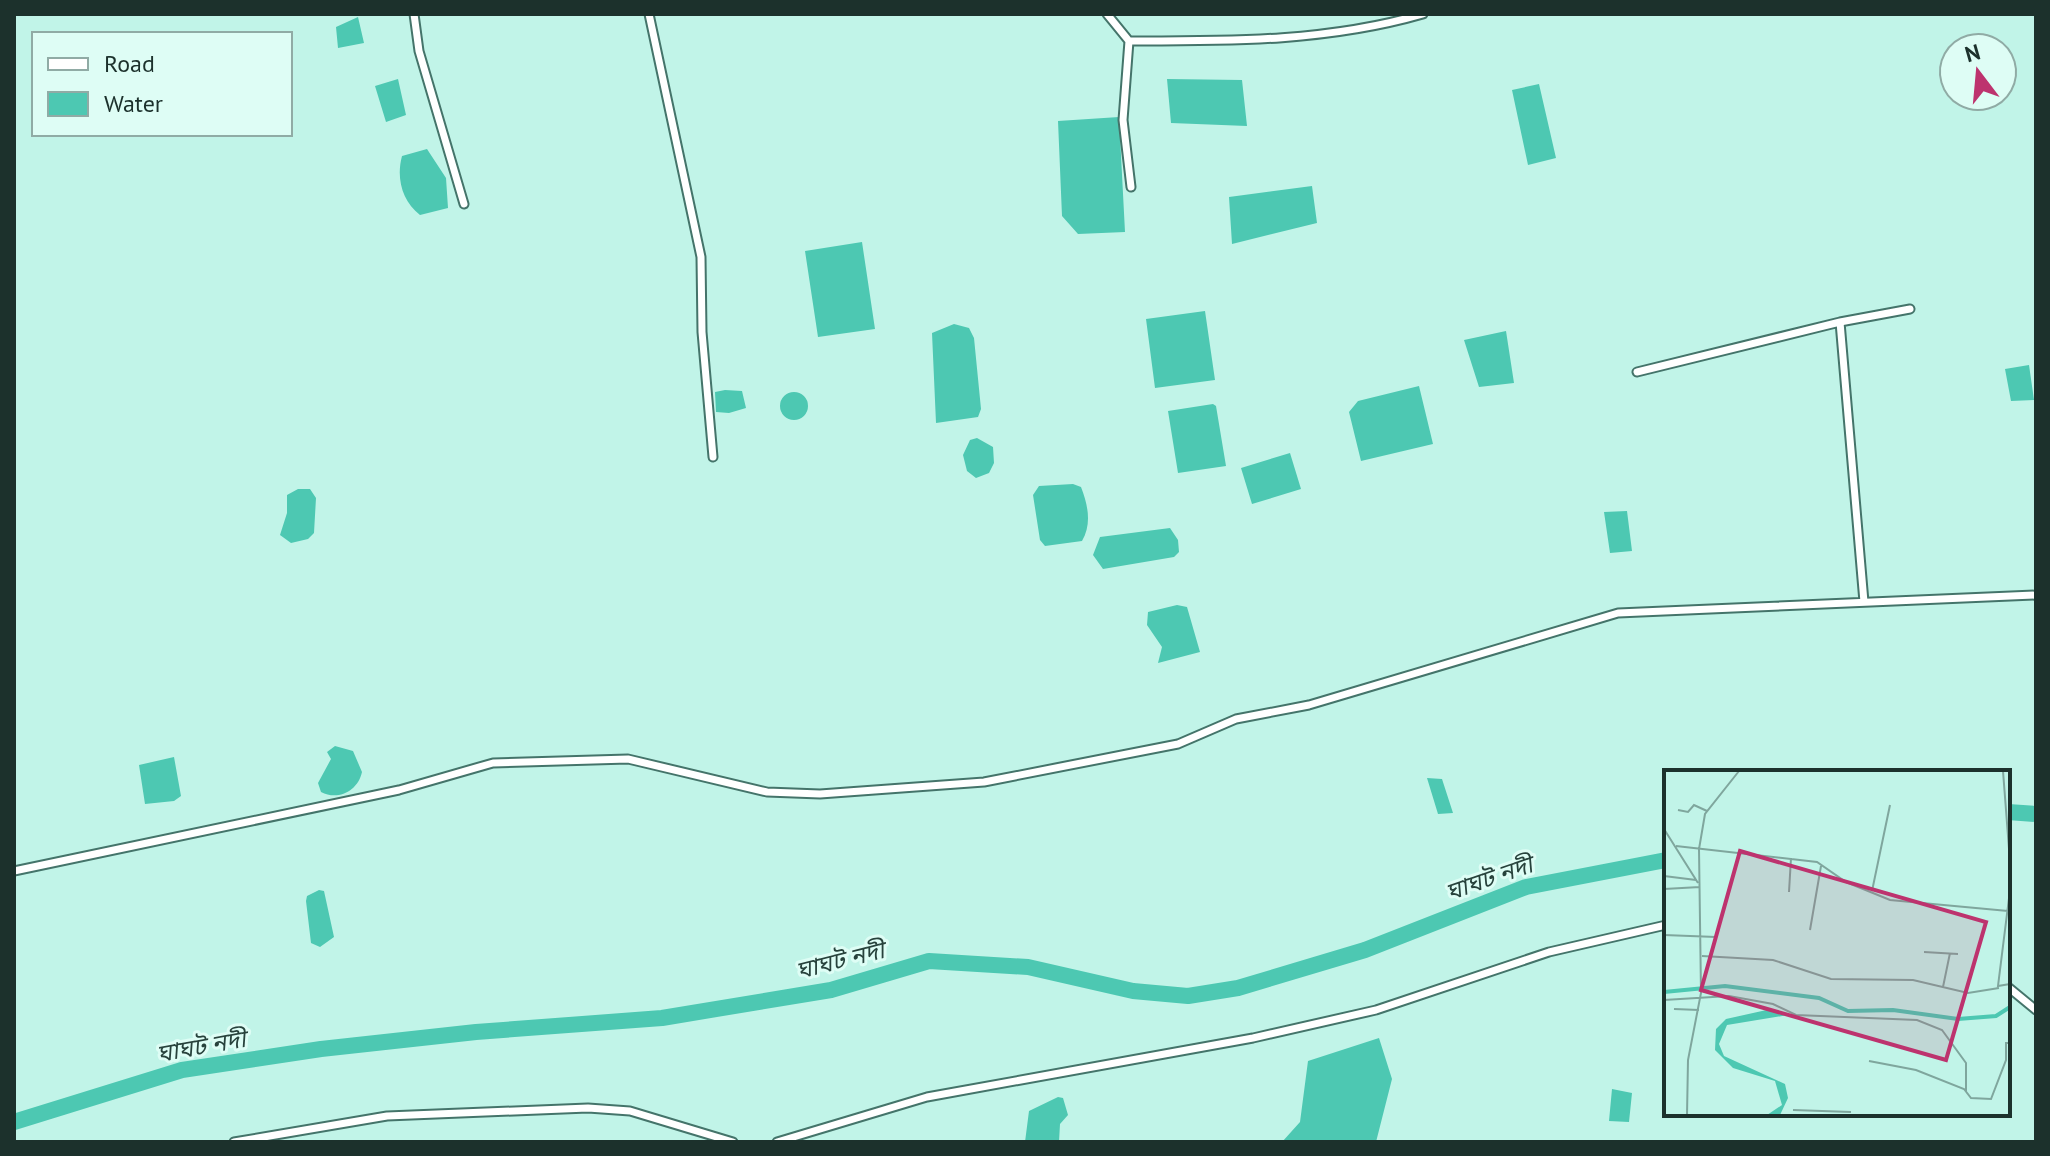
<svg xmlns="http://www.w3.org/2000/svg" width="2050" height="1156" viewBox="0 0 2050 1156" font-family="'PT Sans','Noto Sans Bengali',sans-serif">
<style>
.water{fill:#4dc8b2}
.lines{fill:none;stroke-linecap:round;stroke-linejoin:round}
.river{stroke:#4dc8b2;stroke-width:16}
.street-casing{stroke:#44746a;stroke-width:11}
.street{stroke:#fff;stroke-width:7}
.labels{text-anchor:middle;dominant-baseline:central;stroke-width:6;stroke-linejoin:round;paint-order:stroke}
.water-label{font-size:24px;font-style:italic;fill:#27423c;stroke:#defdf5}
.inset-river{fill:none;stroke:#4dc8b2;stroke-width:4}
.inset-road{fill:none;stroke:#7fa69d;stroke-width:2}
.view{fill:#bd336e;fill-opacity:0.15;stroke:#bd336e;stroke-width:4}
.inset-edge{fill:none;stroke:#1c312c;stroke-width:4}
</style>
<rect width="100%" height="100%" fill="#c1f4e8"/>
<path class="water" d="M358,17L364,43L338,48L336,27Z
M398,79L406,115L386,122L375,86Z
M1167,79L1242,80L1247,126L1171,123Z
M1539,84L1556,158L1528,165L1512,90Z
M1119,117L1125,232L1078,234L1062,216L1058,121Z
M427,149L446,178L448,208L420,215C402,201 396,178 402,156Z
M1312,186L1317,223L1232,244L1229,197Z
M862,242L875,329L818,337L805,251Z
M1205,311L1215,380L1155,388L1146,319Z
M954,324L969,328L974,338L981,409L978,417L936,423L932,333Z
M1506,331L1514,383L1479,387L1464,340Z
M2029,365L2034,400L2011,401L2005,369Z
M1419,386L1433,444L1361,461L1349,412L1358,401Z
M725,390L742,391L746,408L729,413L716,412L715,392Z
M780 406a14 14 0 1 1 28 0a14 14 0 1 1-28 0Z
M1213,404L1216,406L1226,466L1178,473L1168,411Z
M977,438L993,447L994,463L989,473L976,478L967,471L963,455L970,440Z
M1290,453L1301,489L1252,504L1241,468Z
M1073,484L1081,487C1088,505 1092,524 1082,541L1045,546L1040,540L1033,495L1039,486Z
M298,489H310L316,498L314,533L308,539L291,543L280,535L287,513V495Z
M1627,511L1632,551L1610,553L1604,512Z
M1170,528L1178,540L1179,552L1174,557L1103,569L1093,555L1100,537Z
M1177,605L1187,607L1200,652L1158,663L1162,647L1147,625L1148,612Z
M335,746L353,751L362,772C358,791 338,801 321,792L318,783L331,759L327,752Z
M174,757L181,796L174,801L145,804L139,765Z
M1427,778L1442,779L1453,813L1438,814Z
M319,890L324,891L334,937L320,947L311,943L306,901L307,896Z
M1379,1038L1392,1079L1376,1142H1282L1300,1122L1308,1061Z
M1612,1089L1632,1093L1629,1122L1609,1121Z
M1058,1097L1063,1098L1068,1115L1060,1124L1059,1142H1025L1029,1111Z"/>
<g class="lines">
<path class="river" d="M2008,812L2036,814
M14,1122L182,1070L321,1049L476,1032L662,1018L831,990L929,961L1028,967L1133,991L1188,996L1238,988L1365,950L1526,887L1666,860"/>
<g class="street-casing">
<path id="street" d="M414,14L419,51L464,204
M649,14L701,257L702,332L713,457
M1107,14L1129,41C1229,41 1326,42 1423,14
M1129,41L1123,120L1131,187
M1840,322L1864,602
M1637,372L1840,322L1910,309
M14,871L399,790L493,763L628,759L767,792L820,794L984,782L1178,744L1236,719L1309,705L1618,613L2036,595
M2008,987L2036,1010
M234,1142L387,1116L588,1108L630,1111L733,1142
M777,1142L927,1097L1253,1038L1376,1010L1549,952L1666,925"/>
</g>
<use href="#street" class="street"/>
</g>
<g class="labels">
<g class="water-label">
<text transform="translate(1489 878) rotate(-19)">ঘাঘট নদী</text>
<text transform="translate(840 960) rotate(-14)">ঘাঘট নদী</text>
<text transform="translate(201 1046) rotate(-10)">ঘাঘট নদী</text>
</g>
</g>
<g transform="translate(1664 770)">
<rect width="346" height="346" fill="#c1f4e8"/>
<path d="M107,239L124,245L63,255L55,274L60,286L121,314L124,328L116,345H103L118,335L111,311L69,298L51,280L52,259L62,249Z" fill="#4dc8b2"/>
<path class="inset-river" d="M0,222L61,216L155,228L184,241L229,240L294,249L332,246L346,237"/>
<path class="inset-road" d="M339,1L346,92M14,40L24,42L30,35L43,41M0,59L34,113M12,76L153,92L182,112L226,130L344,141M0,106L32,110M0,119L36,117M346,120L334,216L346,214M208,121L226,35M125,122L127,88M146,160L157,96M0,165L52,167M260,182L294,184M38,186L109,190L167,209L249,210L304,223L335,218M279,217L286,183M0,230L65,226L109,234L132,245L253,250L278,260L302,293V322M10,239L35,240M205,291L252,300L300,319L307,328L327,329L342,290V273H346M129,340L187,342M23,345L24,290L37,223L35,79L41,44L75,1"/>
<path class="view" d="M76,81L322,152L282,290L37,220Z"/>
<rect width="346" height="346" class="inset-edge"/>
</g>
<rect width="2050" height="1156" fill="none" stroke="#1c312c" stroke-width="32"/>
<rect x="32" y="32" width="260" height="104" fill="#defdf5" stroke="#90aba5" stroke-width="2"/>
<rect x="48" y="58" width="40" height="12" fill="#ffffff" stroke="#90aba5" stroke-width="2"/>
<text x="104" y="72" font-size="24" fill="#1c312c">Road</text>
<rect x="48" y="92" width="40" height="24" fill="#4dc8b2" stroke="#90aba5" stroke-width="2"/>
<text x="104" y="112" font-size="24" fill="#1c312c">Water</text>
<g transform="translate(1978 72) rotate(344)"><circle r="38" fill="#defdf5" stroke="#90aba5" stroke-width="2"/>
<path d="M0-6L14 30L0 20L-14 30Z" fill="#bd336e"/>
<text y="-12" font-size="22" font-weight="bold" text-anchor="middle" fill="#1c312c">N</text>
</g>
</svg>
